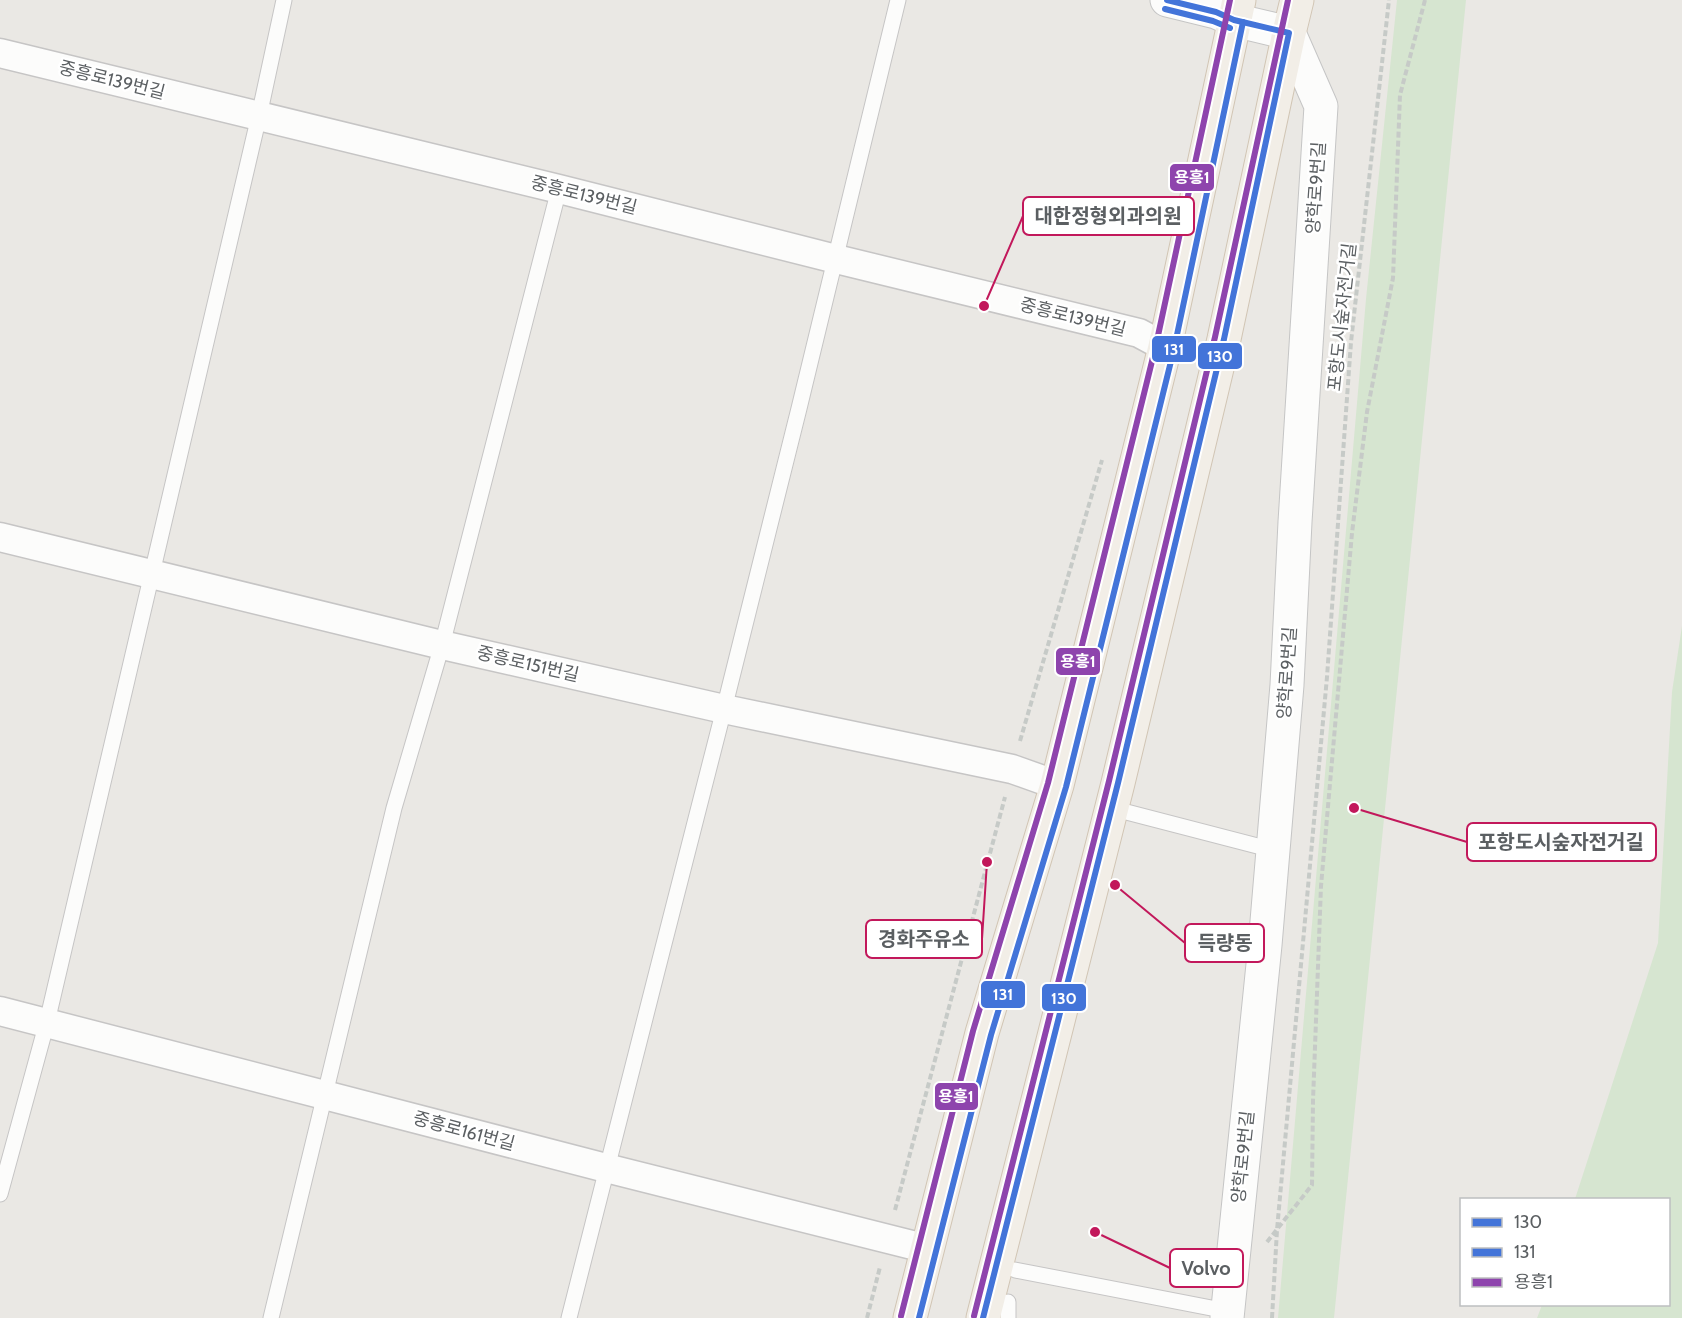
<svg xmlns="http://www.w3.org/2000/svg" width="1682" height="1318" viewBox="0 0 1682 1318" font-family="Cabin,'Noto Sans KR',sans-serif">
<style>
.green{fill:#d6e5d0}
.lines{fill:none;stroke-linecap:round;stroke-linejoin:round}
.service-casing{stroke:#c6c5c5;stroke-width:17}
.minor-casing{stroke:#c6c5c5;stroke-width:31}
.secondary-casing{stroke:#c5c5c5;stroke-width:35}
.primary-casing{stroke:#d1c5b4;stroke-width:35}
.path{stroke:#c6cac7;stroke-width:4;stroke-dasharray:6 3;stroke-linecap:butt}
.service{stroke:#fcfcfb;stroke-width:15}
.minor{stroke:#fcfcfb;stroke-width:28}
.secondary{stroke:#fcfcfb;stroke-width:33}
.primary{stroke:#f2eee7;stroke-width:33}
.bus-1-casing{stroke:#fff;stroke-width:10}
.bus-2-casing{stroke:#fff;stroke-width:10}
.bus-3-casing{stroke:#fff;stroke-width:10}
.bus-1{stroke:#4374d9;stroke-width:6}
.bus-2{stroke:#4374d9;stroke-width:6}
.bus-3{stroke:#8e44ad;stroke-width:6}
.labels{text-anchor:middle;dominant-baseline:central;stroke-width:5;stroke-linejoin:round;paint-order:stroke}
.street-label{font-size:18px;fill:#5b5f62;stroke:#fff}
.leader{fill:none;stroke:#c2185b;stroke-width:2}
.callout-dot{fill:#c2185b;stroke:#fff;stroke-width:2}
.callout{fill:#fff;stroke:#c2185b;stroke-width:2}
.callout-label{font-size:20px;text-anchor:middle;font-weight:bold;fill:#5b5f62}
.line-badge{stroke:#fff;stroke-width:2}
.badge-label{font-size:16px;text-anchor:middle;font-weight:bold;fill:#fff}
</style>
<rect width="100%" height="100%" fill="#eae8e4"/>
<path class="green" d="M1397,0H1466L1334,1318H1278L1366,299Z
M1682,626V1318H1537L1542,1305L1668,1304V1200L1575,1199L1658,943L1672,692Z"/>
<g class="lines">
<g class="service-casing">
<path id="service" d="M1111,808L1273,850
M0,1194L47,1022L259,116L284,0
M1015,1270L1227,1311
M1008,1302V1318
M271,1318L394,808L442,645L559,189
M569,1318C619,1115 673,912 724,709C784,473 841,237 898,0"/>
</g>
<g class="minor-casing">
<path id="minor" d="M0,53L559,189L836,259L1139,333L1165,347
M0,537L442,645L724,709L1012,769L1057,785
M0,1011L606,1168L928,1249"/>
</g>
<g class="secondary-casing">
<path id="secondary" d="M1167,0L1216,12L1234,20L1289,33L1321,106L1295,522L1287,685L1265,945L1227,1318"/>
</g>
<g class="primary-casing">
<path id="primary" d="M910,1318L982,1033L1057,785L1165,347L1239,0
M983,1318L1118,783L1224,339L1289,33L1297,0"/>
</g>
<path class="path" d="M1020,741L1102,460
M895,1210L1005,797
M1267,1242L1312,1185L1313,1101L1321,886L1352,533L1367,412L1393,278L1400,95L1425,0
M867,1318L880,1267
M1272,1318L1277,1230L1327,677L1351,342L1389,0"/>
<use href="#service" class="service"/>
<use href="#minor" class="minor"/>
<use href="#secondary" class="secondary"/>
<use href="#primary" class="primary"/>
<g class="bus-1-casing">
<path id="bus-1" d="M1167,0L1216,12L1234,20L1289,33
M983,1318L1118,783L1224,339L1289,33"/>
</g>
<g class="bus-2-casing">
<path id="bus-2" d="M1165,9L1213,21L1230,28
M919,1318L991,1035L1066,787L1174,349L1243,22"/>
</g>
<g class="bus-3-casing">
<path id="bus-3" d="M901,1316L973,1031L1048,783L1156,345L1230,0
M974,1316L1109,781L1215,337L1288,0"/>
</g>
<use href="#bus-1" class="bus-1"/>
<use href="#bus-2" class="bus-2"/>
<use href="#bus-3" class="bus-3"/>
</g>
<g class="labels">
<g class="street-label">
<text transform="translate(112 80) rotate(14)">중흥로139번길</text>
<text transform="translate(1316 188) rotate(-86)">양학로9번길</text>
<text transform="translate(584 195) rotate(14)">중흥로139번길</text>
<text transform="translate(1073 317) rotate(14)">중흥로139번길</text>
<text transform="translate(1342 317) rotate(-84)">포항도시숲자전거길</text>
<text transform="translate(528 664) rotate(13)">중흥로151번길</text>
<text transform="translate(1287 673) rotate(-86)">양학로9번길</text>
<text transform="translate(464 1131) rotate(15)">중흥로161번길</text>
<text transform="translate(1243 1157) rotate(-84)">양학로9번길</text>
</g>
</g>
<path class="leader" d="M984 306L1023 216M1354 808L1467 842M987 862L982 939M1115 885L1185 943M1095 1232L1170 1268"/>
<g class="callout-dot">
<circle cx="984" cy="306" r="6"/>
<circle cx="1354" cy="808" r="6"/>
<circle cx="987" cy="862" r="6"/>
<circle cx="1115" cy="885" r="6"/>
<circle cx="1095" cy="1232" r="6"/>
</g>
<g class="callout">
<rect x="1023" y="197" width="171" height="38" rx="6"/>
<rect x="1467" y="823" width="189" height="38" rx="6"/>
<rect x="866" y="920" width="116" height="38" rx="6"/>
<rect x="1185" y="924" width="79" height="38" rx="6"/>
<rect x="1170" y="1249" width="73" height="38" rx="6"/>
</g>
<g class="callout-label">
<text x="1108" y="223">대한정형외과의원</text>
<text x="1561" y="849">포항도시숲자전거길</text>
<text x="924" y="946">경화주유소</text>
<text x="1225" y="950">득량동</text>
<text x="1206" y="1275">Volvo</text>
</g>
<g class="line-badge">
<rect x="1169" y="163" width="46" height="29" rx="6" fill="#8e44ad"/>
<rect x="1151" y="335" width="46" height="28" rx="6" fill="#4374d9"/>
<rect x="1197" y="342" width="46" height="28" rx="6" fill="#4374d9"/>
<rect x="1055" y="647" width="46" height="29" rx="6" fill="#8e44ad"/>
<rect x="980" y="980" width="46" height="29" rx="6" fill="#4374d9"/>
<rect x="1041" y="983" width="46" height="29" rx="6" fill="#4374d9"/>
<rect x="934" y="1082" width="45" height="29" rx="6" fill="#8e44ad"/>
</g>
<g class="badge-label">
<text x="1192" y="183">용흥1</text>
<text x="1174" y="355">131</text>
<text x="1220" y="362">130</text>
<text x="1078" y="667">용흥1</text>
<text x="1003" y="1000">131</text>
<text x="1064" y="1004">130</text>
<text x="956" y="1102">용흥1</text>
</g>
<rect x="1460" y="1198" width="210" height="108" fill="#ffffff" stroke="#bdbfc0" stroke-width="1.5"/>
<rect x="1472" y="1218" width="30" height="9" fill="#4374d9" stroke="#bdbfc0" stroke-width="1.5"/>
<text x="1514" y="1228" font-size="18" fill="#5b5f62">130</text>
<rect x="1472" y="1248" width="30" height="9" fill="#4374d9" stroke="#bdbfc0" stroke-width="1.5"/>
<text x="1514" y="1258" font-size="18" fill="#5b5f62">131</text>
<rect x="1472" y="1278" width="30" height="9" fill="#8e44ad" stroke="#bdbfc0" stroke-width="1.5"/>
<text x="1514" y="1288" font-size="18" fill="#5b5f62">용흥1</text>
</svg>
